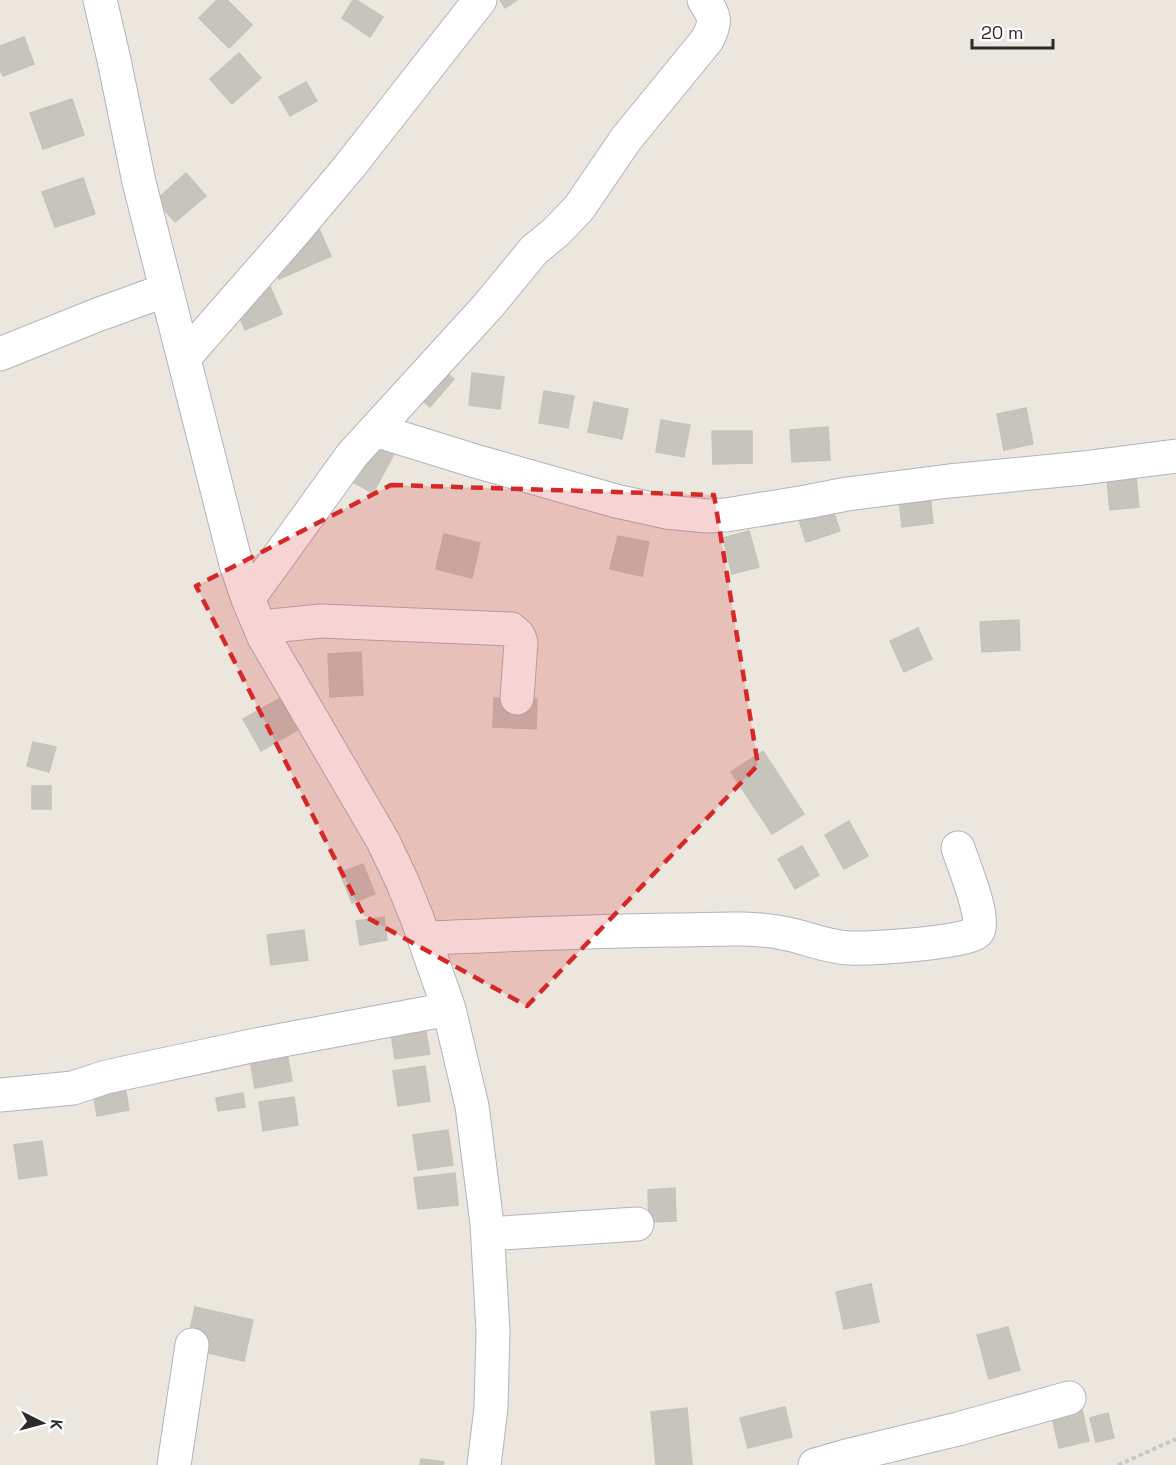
<svg xmlns="http://www.w3.org/2000/svg" width="1176" height="1465" viewBox="0 0 1176 1465" font-family="'Space Grotesk',sans-serif">
<style>
.building{fill:#c7c4bd;stroke:#c7c3b7;stroke-width:1.5}
.lines{fill:none;stroke-linecap:round;stroke-linejoin:round}
.minor-casing{stroke:#b1b3be;stroke-width:35}
.path{stroke:#c8c8c8;stroke-width:4;stroke-dasharray:4.5 3;stroke-linecap:butt}
.minor{stroke:#fff;stroke-width:33}
.marked{fill:#d62828;fill-opacity:0.2;stroke:#d62828;stroke-width:4.5;stroke-dasharray:12 8;stroke-linejoin:round}
</style>
<rect width="100%" height="100%" fill="#ece7de"/>
<path class="building" d="M217,0H227L252,25L229,48L199,18Z
M353,0H356L383,17L370,37L342,18Z
M500,0H517L505,8Z
M24,37L34,64L3,76L0,69V46Z
M239,53L261,78L232,104L210,79Z
M306,82L317,101L290,116L279,97Z
M72,99L84,135L43,149L30,113Z
M186,173L206,196L175,222L156,200Z
M83,178L95,214L55,227L42,192Z
M317,224L331,256L279,279L265,246Z
M266,277L282,314L245,330L230,293Z
M426,356L454,379L430,407L403,384Z
M472,373L504,377L500,409L469,405Z
M544,391L574,396L568,428L539,423Z
M594,402L628,409L622,439L588,432Z
M1026,408L1033,444L1004,450L997,414Z
M661,420L690,425L684,457L656,452Z
M828,427L830,460L792,462L790,430Z
M712,431H752V463L713,464Z
M357,434L394,454L373,493L336,473Z
M1136,477L1139,507L1110,510L1107,480Z
M930,495L933,523L902,527L899,498Z
M829,499L840,531L806,542L796,510Z
M749,531L759,567L732,574L723,538Z
M444,534L480,543L472,578L436,569Z
M618,536L649,542L642,576L610,569Z
M1019,620L1020,650L982,652L980,622Z
M918,628L932,659L904,672L890,641Z
M361,652L363,695L330,697L328,654Z
M282,697L299,729L261,751L243,719Z
M494,698L537,699L536,729L493,727Z
M33,742L56,747L49,772L27,766Z
M763,751L804,814L772,834L731,772Z
M32,786H51V809H32Z
M849,821L868,856L844,869L825,835Z
M802,846L819,875L795,889L778,859Z
M363,864L375,894L352,903L340,873Z
M384,917L387,940L360,945L356,921Z
M304,930L308,960L271,965L267,935Z
M424,1022L430,1054L395,1059L390,1027Z
M286,1047L292,1081L255,1088L249,1054Z
M425,1066L430,1101L398,1106L393,1071Z
M123,1074L129,1110L97,1116L91,1079Z
M243,1093L245,1107L218,1111L216,1098Z
M294,1097L298,1125L263,1131L259,1102Z
M448,1130L453,1165L418,1170L413,1135Z
M42,1141L47,1175L19,1179L14,1145Z
M455,1173L458,1205L418,1209L414,1178Z
M675,1188L676,1221L649,1222L648,1190Z
M871,1284L879,1322L844,1329L836,1292Z
M195,1307L253,1320L244,1361L186,1348Z
M1008,1327L1020,1370L989,1379L977,1335Z
M1079,1396L1089,1441L1059,1448L1049,1403Z
M785,1407L792,1437L748,1448L740,1418Z
M687,1408L692,1465H656L651,1412Z
M1108,1413L1114,1438L1096,1442L1090,1418Z
M421,1459L444,1462L443,1465H420Z"/>
<g class="lines">
<g class="minor-casing">
<path id="minor" d="M100,0L114,60L139,182L236,564L248,599L264,637L383,841L402,881L417,918L449,1009L472,1106L487,1224L493,1331L491,1408L484,1465
M0,354L97,315L166,290
M184,358L296,230L349,167L480,0
M375,430L475,461L616,501L666,512L707,516L726,515L806,502L847,494L949,481L1083,468L1176,456
M248,599L352,455L488,306L534,250L556,232L579,208L626,139L707,40C717,21 715,17 704,0
M261,627L321,621L511,629L518,635L521,642L517,698
M424,938C507,935 590,931 674,930C709,930 749,926 783,933C806,937 825,947 849,948C867,949 970,943 978,931C986,918 963,864 958,848
M0,1095L73,1088L106,1077L256,1045L449,1009
M488,1234L637,1224
M174,1465L192,1345
M815,1465L846,1456L958,1429L1069,1398"/>
</g>
<path class="path" d="M1118,1465L1176,1439"/>
<use href="#minor" class="minor"/>
</g>
<path class="marked" d="M391,485L714,495L758,765L527,1006L364,916L196,586Z"/>
<g transform="translate(42 1423) rotate(96)" stroke="#ffffff" stroke-width="4.5" paint-order="stroke">
<path d="M0-4.5L10 22L0 15L-10 22Z" fill="#2b2b2b"/>
<text y="-9" font-size="16" font-weight="bold" text-anchor="middle" fill="#2b2b2b">K</text>
</g>
<path d="M972 39v9h81v-9" fill="none" stroke="#2b2b2b" stroke-width="3"/>
<text x="981" y="39" font-size="18" fill="#2b2b2b" stroke="#ffffff" stroke-width="4.5" paint-order="stroke">20 m</text>
</svg>
